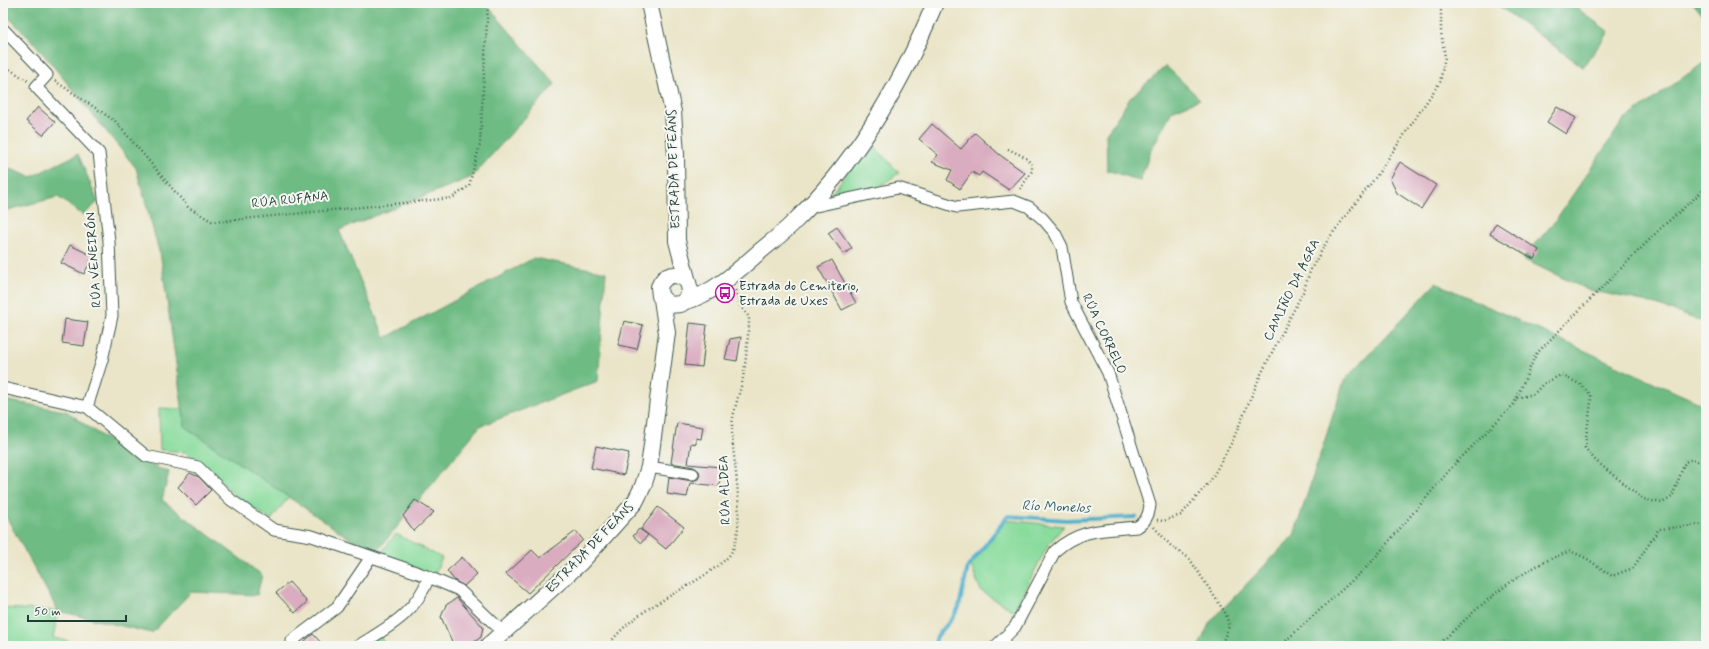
<svg xmlns="http://www.w3.org/2000/svg" width="1709" height="649" viewBox="0 0 1709 649" font-family="Mynerve,sans-serif">
<style>
.green{fill:#89dc9d;stroke:#548c68}
.forest{fill:#6ebc84;stroke:#467c5c}
.lines{fill:none;stroke-linecap:round;stroke-linejoin:round}
.stream{stroke:#4dafcc;stroke-width:4}
.building{fill:#daacc0}
.street-casing{stroke:#3d564a;stroke-width:13}
.secondary-casing{stroke:#3d564a;stroke-width:18}
.path{stroke:#3d564a;stroke-width:2.5;stroke-dasharray:1 3;stroke-linecap:butt}
.street{stroke:#fff;stroke-width:11}
.secondary{stroke:#fff;stroke-width:16}
.labels{text-anchor:middle;dominant-baseline:central;stroke-width:4;stroke-linejoin:round;paint-order:stroke}
.street-label{font-size:13px;fill:#1f3d34;stroke:#f6f6f2}
.poi-label{font-size:13px;fill:#1f3d34;stroke:#f6f6f2;text-anchor:start}
.water-label{font-size:14px;font-style:italic;fill:#2d5f62;stroke:#f6f6f2}
</style>
<rect width="100%" height="100%" fill="#f6f6f2"/>
<filter id="ink" filterUnits="userSpaceOnUse"><feTurbulence type="fractalNoise" baseFrequency=".025" numOctaves="2"/><feDisplacementMap in="SourceGraphic" scale="8" xChannelSelector="R" yChannelSelector="G"/><feConvolveMatrix kernelMatrix="1 2 1 2 8 2 1 2 1" color-interpolation-filters="sRGB"/></filter>
<filter id="wash" filterUnits="userSpaceOnUse"><feTurbulence type="fractalNoise" baseFrequency=".012" numOctaves="4" result="noise"/><feDisplacementMap in="SourceGraphic" scale="16" xChannelSelector="R" yChannelSelector="G"/><feGaussianBlur stdDeviation="0.9" result="paint"/><feColorMatrix in="noise" values="0 0 0 0 0 0 0 0 0 0 0 0 0 0 0 0 0 1.4 0 .05"/><feComposite in="paint" operator="in"/></filter>
<g filter="url(#wash)">
<rect width="100%" height="100%" fill="#eae5c8"/>
<path class="green" d="M871,142L899,173L877,188L828,198Z
M159,408L276,414L310,469L271,520L235,496L214,475L186,452L160,450Z
M1006,520L1064,526L1048,545L1014,611L981,591L970,563Z
M396,534L442,558L434,575L380,554Z
M3,608L58,611L53,638L69,641V646H3Z
M380,635L385,646H363Z"/>
<path class="forest" d="M3,3H485L555,84L472,177L339,230L385,338L534,258L606,272L598,381L480,426L374,555L185,427L161,258L136,168L36,45L3,12Z
M1495,3H1570L1609,32L1583,67Z
M1693,3H1706V19Z
M1706,61V323L1648,302L1588,290L1523,259L1555,221L1623,121Z
M1166,66L1200,99L1172,111L1151,150L1140,181L1107,170L1106,134L1131,97Z
M78,154L98,202L83,215L58,197L3,211V166L31,177Z
M1436,283L1706,406V646H1199L1210,622L1294,535L1344,381Z
M3,400L66,411L134,459L169,472L162,500L262,575L257,595L191,592L152,633L58,611L3,511Z"/>
<g class="lines">
<path class="stream" d="M934,646L937,636L952,619L959,607L968,567L1008,516L1066,520L1136,517"/>
</g>
<g id="blocks">
<path class="building" d="M38,107L55,122L43,135L26,121Z
M1557,107L1576,118L1566,134L1547,122Z
M932,124L961,149L975,133L1000,155L1025,173L1009,190L982,172L979,176L972,172L960,189L947,180L952,170L932,162L938,155L919,139Z
M1400,162L1436,185L1421,209L1397,193L1390,179Z
M1496,223L1539,250L1534,259L1490,234Z
M837,227L852,248L844,254L828,233Z
M70,245L93,256L84,274L61,263Z
M832,260L856,303L842,310L818,267Z
M65,319L88,322L84,346L62,343Z
M624,321L643,325L637,349L618,345Z
M690,323L707,325L702,367L685,365Z
M741,337L737,361L725,359L730,339Z
M677,423L703,427L701,439L696,438V444L691,443L688,464L721,467L719,486L690,483L687,497L667,494L669,477L692,481L698,479L700,475L699,471L694,467L671,463Z
M596,446L629,453L624,475L591,468Z
M190,473L199,477L211,490L196,505L178,487Z
M415,500L434,512L414,531L403,516Z
M658,507L684,527L666,549L641,529Z
M639,529L648,535L641,543L633,536Z
M576,531L583,540L528,593L506,574L532,550L540,558Z
M462,557L477,574L464,586L455,581L447,571Z
M289,582L307,602L295,613L276,593Z
M457,598L483,627L481,637L469,646H454L441,617L446,605Z
M313,634L324,646H301L308,638Z"/>
</g>
</g>
<g filter="url(#ink)">
<use href="#blocks" fill-opacity="0" stroke="#3d564a" stroke-width="1"/>
<g class="lines">
<g class="street-casing">
<path id="street" d="M3,29L47,75L36,87L99,153L109,241L112,316L102,360L87,407
M807,208L898,188L957,207L1014,201L1029,207L1043,219L1055,233L1062,247L1071,302L1108,373L1150,505C1149,515 1146,522 1137,527C1106,530 1080,528 1055,551L1015,627L996,646
M3,388L87,407L146,456L198,467L231,500L274,530L312,536L424,575L459,590L504,633
M649,467L693,474
M292,641L337,607L371,557
M358,646C390,626 415,614 429,577"/>
</g>
<g class="secondary-casing">
<path id="secondary" d="M649,3L673,112L676,155L677,241L690,290L688,297L681,304L669,305L660,296L659,287C664,274 677,271 687,281
M686,301C714,293 736,272 758,253C770,243 782,234 793,223C856,162 902,84 935,3
M488,646L581,562L635,502L643,486L649,467L667,333L662,299"/>
</g>
<path class="path" d="M3,65L28,81
M55,81L115,121L188,207L213,222L452,198L469,186L480,144L488,3
M1008,149L1025,157L1032,165V171L1019,191
M1517,398L1534,394L1543,384L1561,375L1580,384L1591,395C1591,413 1586,430 1585,448L1596,461L1643,499L1662,503L1672,497L1685,462L1693,459L1706,465
M1157,520L1163,521L1181,515L1211,480L1232,442L1261,374L1303,292L1311,269L1329,238L1375,178L1440,82L1445,57L1441,32V11L1443,3
M1154,527L1172,547L1189,558L1226,614L1229,626L1221,646
M608,646C636,605 691,591 727,558C749,537 733,462 732,433C731,417 738,399 742,383C746,364 747,344 749,325V317L741,307L735,290
M1280,646L1368,566L1453,466L1514,404L1536,354L1662,227L1706,188
M1437,646C1480,606 1513,572 1570,551L1586,558L1612,576L1633,568L1659,529L1706,524"/>
<use href="#street" class="street"/>
<use href="#secondary" class="secondary"/>
</g>
</g>
<defs>
<g id="bus-ring" transform="scale(1)"><circle r="9.5" fill="#f6f6f2" stroke="#b5179e" stroke-width="1.5"/><path d="M-5-6H5V4H4V6H2V4H-2V6H-4V4H-5ZM-3.5-4V0h7V-4ZM-3.5 1.2v1.5H-2V1.2ZM2 1.2v1.5H3.5V1.2Z" fill="#b5179e"/></g>
</defs>
<g fill-rule="evenodd">
<use href="#bus-ring" x="725" y="293"/>
</g>
<g class="labels">
<g class="street-label">
<text transform="translate(674 169) rotate(-92)">ESTRADA DE FEÁNS</text>
<text transform="translate(290 200) rotate(-6)">RÚA RUFANA</text>
<text transform="translate(94 260) rotate(-94)">RÚA VENEIRÓN</text>
<text transform="translate(1292 290) rotate(-64)">CAMIÑO DA AGRA</text>
<text transform="translate(1104 334) rotate(65)">RÚA CORRELO</text>
<text transform="translate(725 490) rotate(-92)">RÚA ALDEA</text>
<text transform="translate(590 548) rotate(-46)">ESTRADA DE FEÁNS</text>
</g>
<g class="poi-label">
<text x="739" y="286">Estrada do Cemiterio,<tspan x="739" dy="15">Estrada de Uxes</tspan></text>
</g>
<g class="water-label">
<text transform="translate(1056 507) rotate(2)">Río Monelos</text>
</g>
</g>
<rect width="1709" height="649" fill="none" stroke="#f6f6f2" stroke-width="16"/>
<path d="M28 615v6h98v-6" fill="none" stroke="#1f3d34" stroke-width="2"/>
<text x="34" y="615" font-size="12" fill="#1f3d34" stroke="#f6f6f2" stroke-width="3" paint-order="stroke">50 m</text>
</svg>
